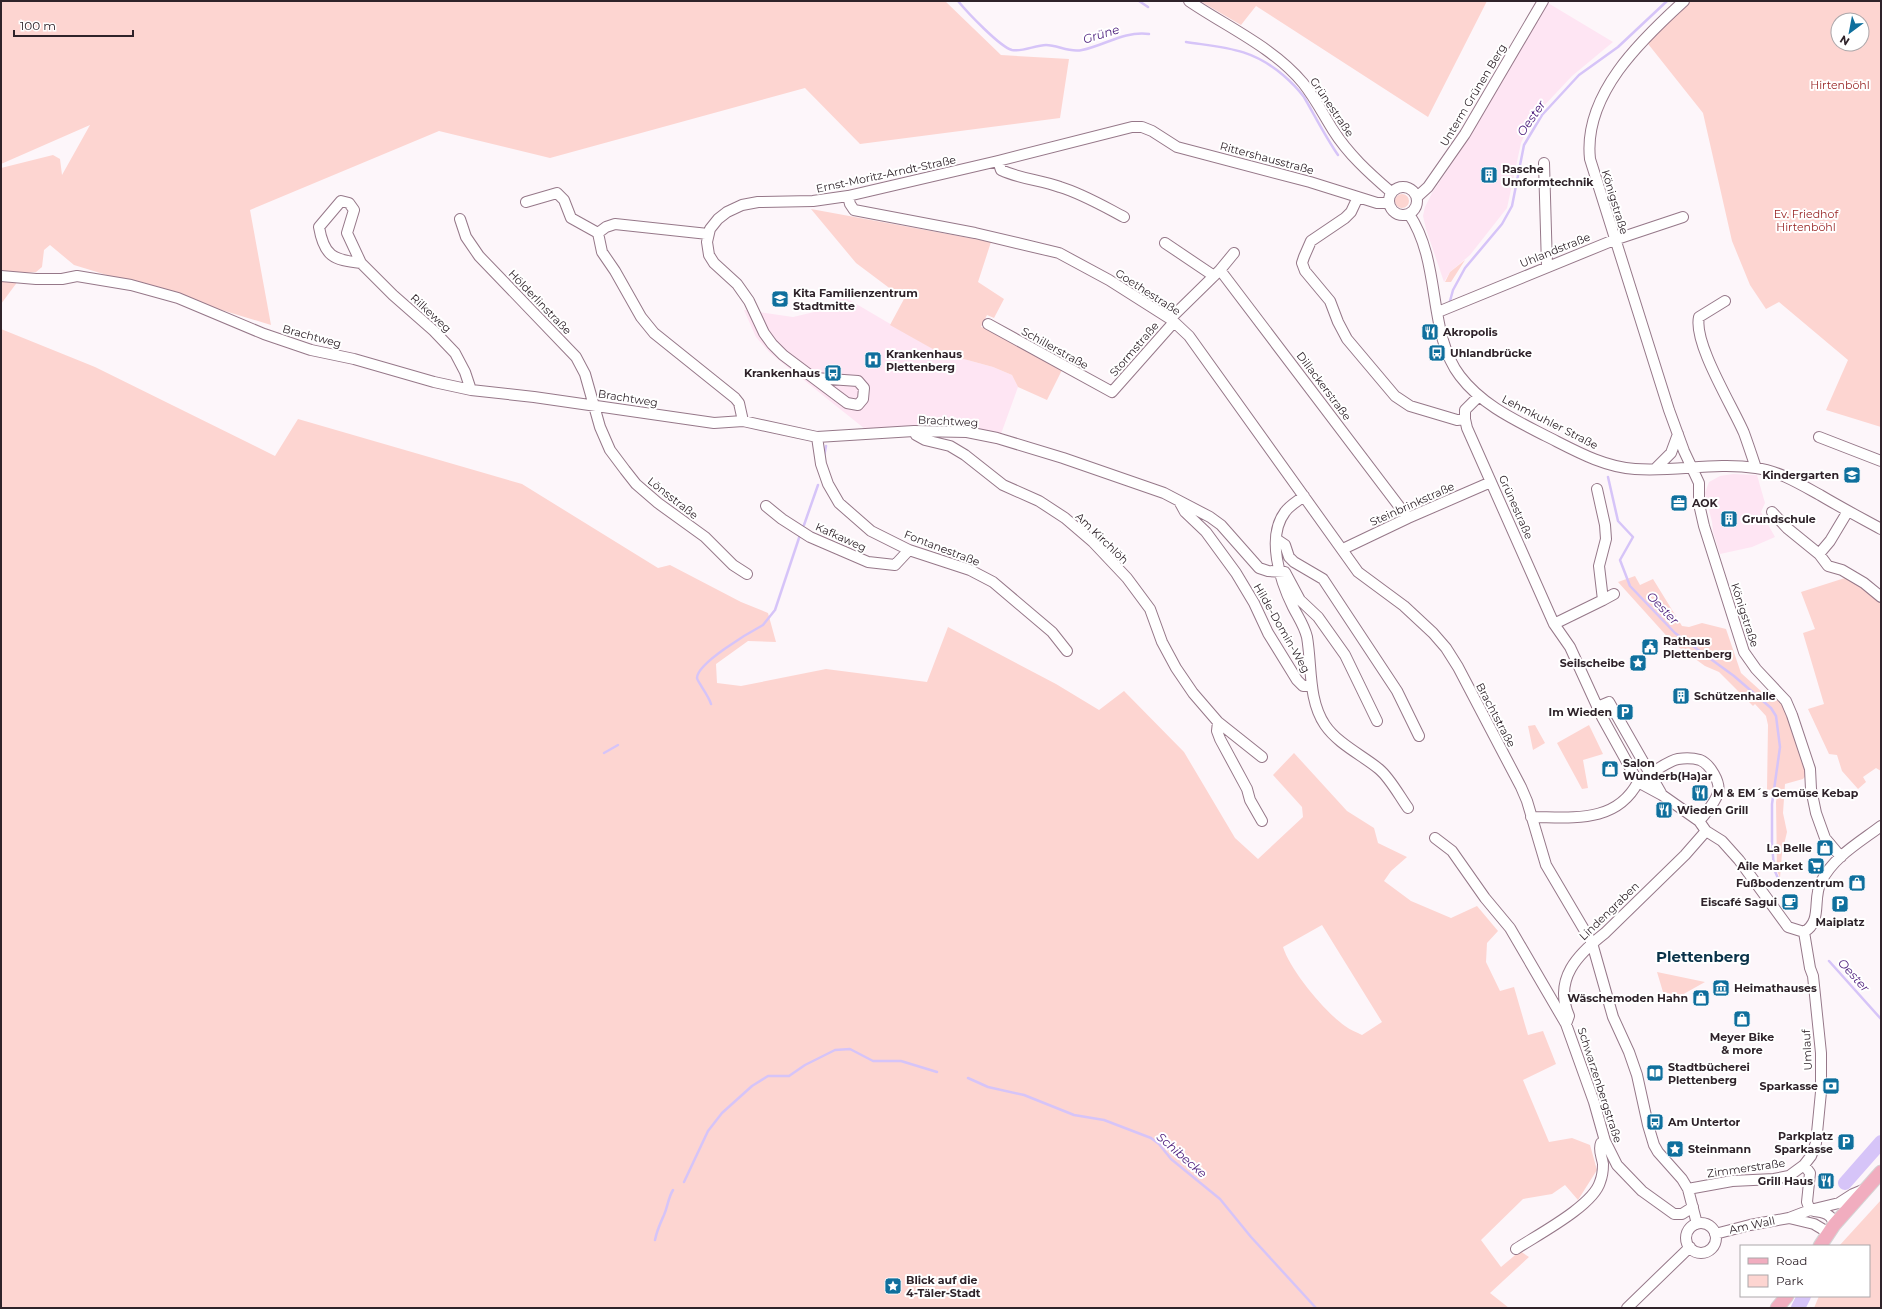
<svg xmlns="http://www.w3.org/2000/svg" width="1882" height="1309" viewBox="0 0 1882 1309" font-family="Montserrat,sans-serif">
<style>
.built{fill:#fee5f3}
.green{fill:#fdd5d1;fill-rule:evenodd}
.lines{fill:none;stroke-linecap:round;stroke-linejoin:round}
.stream{stroke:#d6c4f8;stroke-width:2.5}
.river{stroke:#d6c4f8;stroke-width:14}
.minor-casing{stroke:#967889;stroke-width:12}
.major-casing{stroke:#d5d3d4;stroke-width:15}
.minor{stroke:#fff;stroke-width:10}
.major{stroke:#f1adbf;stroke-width:13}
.labels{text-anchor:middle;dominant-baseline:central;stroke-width:4;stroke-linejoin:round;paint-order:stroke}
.park-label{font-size:11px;fill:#982424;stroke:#fff}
.street-label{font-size:11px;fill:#2f232a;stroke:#fff}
.poi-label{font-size:11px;font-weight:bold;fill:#2f232a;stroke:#fff;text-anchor:start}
.water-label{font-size:12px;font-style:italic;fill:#4a1b7b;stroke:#fff}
.district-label{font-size:15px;font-weight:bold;fill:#093349;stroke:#fff}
</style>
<rect width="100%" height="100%" fill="#fdf6fa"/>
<path class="built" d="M1548,3L1613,42L1572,76L1541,109L1527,130L1521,143L1507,208L1470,255L1450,272L1444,282L1426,229L1423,216L1425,207L1432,193L1469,138Z
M841,295L938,352L993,367L1012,375L1018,387L1001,434L958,426L931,424L865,429L770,353L756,337L744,310L793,317L831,308Z
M1733,474L1757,475L1765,503L1761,512L1775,537L1752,547L1720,554L1713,532L1712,522L1705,493L1709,482L1720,476Z"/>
<path class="green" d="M1,1H945L1001,55L1069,59L1060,118L860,144L805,88L550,158L439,131L250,210L271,325L74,265L50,245L44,250L42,267L36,272L24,273L1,304V168L53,155L60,159L62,175L90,125L1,164Z
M1200,1H1487L1428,117L1256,6L1241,25Z
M1684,1H1881V427L1826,410L1848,360L1779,302L1766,309L1750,285L1732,241L1703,113L1645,40ZM1838,20H1862V44H1838Z
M1395 201a7 7 0 1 1 14 0a7 7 0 1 1-14 0Z
M811,209L991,242L978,282L1004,299L994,318L987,315L981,327L988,328L1063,368L1047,400L1018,387L1012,375L993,367L938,352L890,325L904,299L856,263Z
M1465,260L1451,282H1445L1450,272Z
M1,329L95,367L275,456L298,419L522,484L658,568L670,565L741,602L768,613L776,642L748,641L716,664L717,683L741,686L826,669L927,682L948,627L1056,684L1099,710L1124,691L1184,752L1235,838L1258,859L1303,817L1302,807L1273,775L1294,753L1347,811L1374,828L1378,843L1407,857L1391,871L1384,881L1411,901L1451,918L1477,906L1498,931L1487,943L1486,962L1500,991L1514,987L1528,1035L1543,1031L1556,1064L1523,1080L1549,1142L1572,1138L1590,1145L1597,1170L1578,1200L1565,1185L1552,1194L1523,1199L1481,1240L1501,1267L1520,1251L1529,1257L1490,1293L1509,1308H1ZM1322,925L1382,1022L1362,1035C1357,1032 1350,1030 1345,1026C1325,1012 1290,970 1283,947Z
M1635,576L1640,585L1653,579L1682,626L1689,627L1702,623L1726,629L1741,673L1772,701L1779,700L1784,708L1808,773L1803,779L1785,784L1783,813L1787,832L1782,853L1780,878L1777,871L1776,802L1778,789L1767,790L1768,725L1766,716L1755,704L1753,706L1719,672L1705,666L1673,643L1618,582Z
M1848,577L1881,600V771L1876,768L1863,777L1866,782L1858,789L1842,771L1837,755L1829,754L1808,709L1824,704L1803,633L1815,629L1801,592Z
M1535,725L1545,743L1533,750L1528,726Z
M1589,725L1603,754L1583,760L1588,788L1582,789L1557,743Z
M1657,972L1705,982L1680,996L1663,992Z
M1881,1200V1308H1814L1819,1296H1869V1246H1839Z"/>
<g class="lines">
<path class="stream" d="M958,1C967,12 1000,47 1012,50C1022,52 1036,45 1046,45C1058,45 1069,53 1082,50C1106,45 1123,31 1149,34
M1139,1L1148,7
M1186,42C1226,48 1251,48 1283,75C1290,81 1298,89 1304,97C1315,116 1325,136 1338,155
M1450,301L1453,290L1465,268L1502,224L1512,206L1524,145L1542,115L1579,75L1618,47L1667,1
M824,457L826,446
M1608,477L1618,521L1633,537L1620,560L1630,586L1675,633L1734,676L1771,708L1776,716L1780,747L1772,804V843L1774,869L1780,883
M804,525L818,485
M711,704C709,696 697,681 697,678C697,663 750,632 763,625L775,610L800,535
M604,753L618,745
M1829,961L1881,1019
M968,1078L988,1087L1024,1095L1074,1115L1104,1120L1151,1138L1159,1144L1171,1159L1220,1199L1251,1237L1316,1308
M684,1182L708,1131L722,1113L752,1086L768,1076H789L805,1065L835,1050L850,1049L873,1061H901L937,1072
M655,1240C657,1230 660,1224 664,1215C668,1206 668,1198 673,1190"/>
<path class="river" d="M1845,1183L1881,1142
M1798,1308L1804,1296"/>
<g class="minor-casing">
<path id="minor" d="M1189,1C1227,27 1273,47 1303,83C1315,98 1323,114 1333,130C1348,154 1369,173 1391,192
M1684,1C1641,40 1583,95 1590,159L1669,410L1684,451L1699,483V504L1704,526L1744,652L1756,669L1786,701L1792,715L1810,769L1811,789L1816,813L1825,838L1841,857
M998,161L1001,170C1020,179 1041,180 1060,187C1083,194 1103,206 1124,217
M1544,163L1547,266
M1389 201a14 14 0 1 1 28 0a14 14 0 1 1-28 0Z
M848,196L850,204L854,210L975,233L1059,253L1109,280L1172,320L1189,336L1358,572L1404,606L1433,633L1446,648L1458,667L1521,787L1527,801L1546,865L1592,943L1613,1017L1629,1052L1637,1075L1648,1125L1654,1145L1658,1152L1682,1179L1688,1189L1697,1224
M1358,197L1351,212L1345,218L1311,241L1304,257L1302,263L1305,271L1330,301L1338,322L1347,339L1395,396L1410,406L1457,420L1465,419
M1417,197L1428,187L1465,134L1543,1
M526,202L557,193L564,200L571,218L598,233
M1409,214C1442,263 1427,333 1460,376C1482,405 1515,420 1546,436C1574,450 1603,467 1635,469C1675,472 1715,462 1756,468C1779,471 1800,484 1820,495C1840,507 1861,518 1881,529
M460,219L466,237L479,256L576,357L585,374L600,427L610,450L625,470L636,484L658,503L705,537L733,565L747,574
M708,234L615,224L606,227L598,233L602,252L615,271L641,317L654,333L735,398L739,403L743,421
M1165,243L1214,276
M361,263C333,260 324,256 319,227L341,201L349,203L354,210L347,233L361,263L393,295L434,331L455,353L465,372L471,390
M1220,270L1408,518
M1,276L36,279H62L77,276L131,285L178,298L264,334L311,350L354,359L434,382L471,390L534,397L714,423L743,421L817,437L914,431L967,432L997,438L1063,458L1164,493L1210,517L1221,525L1259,568L1268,571L1285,572L1300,600L1318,617L1345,655L1377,721
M1725,301L1699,317C1693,343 1733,407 1744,433C1748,444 1752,456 1756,468
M1438,312L1614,240L1683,217
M1170,319L1220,270L1234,253
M988,324L1112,392L1174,322
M815,378L858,381L864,388L863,399L858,405L847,403L783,355L772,344L764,333L749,301L737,284L714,263L709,255L707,242L710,229L718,219L727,212L742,205L758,202L813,201L848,196L998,161L1132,127H1142L1152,131L1177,147L1310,182L1377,203H1388
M1479,396L1465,410V419L1467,428L1554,624L1570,647L1602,717L1638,782L1662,795L1699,821L1706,831L1722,841L1739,860L1788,927L1804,932
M914,431L916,435L925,440L950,446L965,455L1003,485L1039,501L1065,518L1093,542L1127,578L1150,609L1162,642L1176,668L1193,693L1218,722L1262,757
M817,437L821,464L828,484L839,503L871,531L909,550L970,570L993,582L1052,632L1067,651
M1819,437L1881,461
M1655,469L1671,453L1678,434
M1304,496C1298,501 1290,505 1285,512C1266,537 1280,581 1293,607C1298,617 1304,625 1307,637C1312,666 1308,700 1325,725C1338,744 1362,755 1379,769C1390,778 1400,797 1408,808
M1179,501L1185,512L1206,532L1236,573L1254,603L1268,633L1297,680L1303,686H1312
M766,506L782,519L810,537L868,562L895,565L909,550
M1848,511L1830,541L1819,554L1828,566L1842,570L1864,583L1881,597
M1772,512L1787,528L1819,554
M1276,539L1285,545L1289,557L1294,562L1323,579L1397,691L1419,736
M1343,549L1408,518L1491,482
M1603,600L1614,594
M1554,624L1603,600L1599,566L1606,539L1605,525L1597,489
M1597,707L1609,702L1661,793
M1218,722L1217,731L1220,739L1247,789L1250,800L1262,821
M1638,782C1649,775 1667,761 1678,759C1685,758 1693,758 1700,760C1710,764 1721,782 1718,793C1715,803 1706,813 1699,821
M1531,817C1572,817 1616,824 1638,782
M1435,838L1452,851L1485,898L1510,928L1566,1024L1594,1102L1605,1141L1617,1165L1642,1191L1674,1214H1682L1693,1207
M1804,932C1823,921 1812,899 1821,882C1833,857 1860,842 1881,826
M1566,1024L1569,1016C1553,979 1578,954 1605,933L1685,855L1706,831
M1804,1165L1810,1173L1807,1202L1810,1210
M1688,1189L1732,1181L1774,1179L1789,1176L1804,1165L1811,1156L1816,1143L1821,1092V1053L1813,976L1810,968L1804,932
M1814,1211C1824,1212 1832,1214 1834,1225
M1789,1218L1814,1224L1829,1233
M1686 1238a15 15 0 1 1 30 0a15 15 0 1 1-30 0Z
M1715,1234L1750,1225L1789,1218L1810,1210L1839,1203L1853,1194L1865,1189
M1516,1249C1537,1235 1593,1206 1600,1182C1602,1177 1603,1170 1603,1164C1602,1157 1598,1150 1601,1143L1605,1141
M1627,1308L1690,1247"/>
</g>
<g class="major-casing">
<path id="major" d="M1820,1246L1834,1225L1881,1172
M1777,1308L1787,1296"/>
</g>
<use href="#minor" class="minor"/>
<use href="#major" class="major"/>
</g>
<defs>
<g id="building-square" transform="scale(0.9)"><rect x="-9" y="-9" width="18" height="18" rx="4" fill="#0f6f9d" stroke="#fff"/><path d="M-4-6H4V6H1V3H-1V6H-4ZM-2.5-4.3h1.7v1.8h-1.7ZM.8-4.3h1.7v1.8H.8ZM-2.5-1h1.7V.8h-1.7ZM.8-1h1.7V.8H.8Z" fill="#fff"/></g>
<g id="school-square" transform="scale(0.9)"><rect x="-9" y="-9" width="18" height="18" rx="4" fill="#0f6f9d" stroke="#fff"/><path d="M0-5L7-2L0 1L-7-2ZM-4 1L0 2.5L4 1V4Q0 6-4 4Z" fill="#fff"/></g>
<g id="restaurant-square" transform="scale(0.9)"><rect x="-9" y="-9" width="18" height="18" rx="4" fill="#0f6f9d" stroke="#fff"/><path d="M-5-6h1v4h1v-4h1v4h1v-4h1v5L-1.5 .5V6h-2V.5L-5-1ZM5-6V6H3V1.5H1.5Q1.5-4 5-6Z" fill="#fff"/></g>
<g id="bus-square" transform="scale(0.9)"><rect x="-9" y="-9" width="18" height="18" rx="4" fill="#0f6f9d" stroke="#fff"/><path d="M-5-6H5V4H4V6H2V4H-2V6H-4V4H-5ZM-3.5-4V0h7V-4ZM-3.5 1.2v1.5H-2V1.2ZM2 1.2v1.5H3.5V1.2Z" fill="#fff"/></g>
<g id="hospital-square" transform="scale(0.9)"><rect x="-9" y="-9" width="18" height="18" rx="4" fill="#0f6f9d" stroke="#fff"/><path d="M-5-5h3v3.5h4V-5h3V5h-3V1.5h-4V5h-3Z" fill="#fff"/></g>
<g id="office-square" transform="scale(0.9)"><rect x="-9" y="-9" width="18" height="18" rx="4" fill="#0f6f9d" stroke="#fff"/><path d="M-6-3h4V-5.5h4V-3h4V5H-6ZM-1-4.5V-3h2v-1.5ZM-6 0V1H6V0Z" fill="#fff"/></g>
<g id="civic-square" transform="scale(0.9)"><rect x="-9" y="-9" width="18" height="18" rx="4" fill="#0f6f9d" stroke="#fff"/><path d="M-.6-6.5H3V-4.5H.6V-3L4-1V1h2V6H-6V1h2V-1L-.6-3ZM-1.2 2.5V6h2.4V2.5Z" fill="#fff"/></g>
<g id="sight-square" transform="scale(0.9)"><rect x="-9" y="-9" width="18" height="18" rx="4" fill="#0f6f9d" stroke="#fff"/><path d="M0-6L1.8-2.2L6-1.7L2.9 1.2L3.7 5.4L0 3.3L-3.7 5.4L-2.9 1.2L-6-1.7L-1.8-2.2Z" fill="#fff"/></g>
<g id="parking-square" transform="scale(0.9)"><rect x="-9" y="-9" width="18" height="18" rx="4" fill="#0f6f9d" stroke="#fff"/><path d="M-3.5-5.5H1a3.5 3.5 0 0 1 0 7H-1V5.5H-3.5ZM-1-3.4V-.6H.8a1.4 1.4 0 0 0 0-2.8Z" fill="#fff"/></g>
<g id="shop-square" transform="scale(0.9)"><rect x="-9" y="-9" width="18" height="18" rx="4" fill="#0f6f9d" stroke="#fff"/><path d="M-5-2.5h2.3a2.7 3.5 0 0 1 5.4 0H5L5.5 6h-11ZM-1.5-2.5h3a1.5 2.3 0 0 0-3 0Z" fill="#fff"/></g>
<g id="supermarket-square" transform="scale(0.9)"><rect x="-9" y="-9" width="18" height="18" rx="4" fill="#0f6f9d" stroke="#fff"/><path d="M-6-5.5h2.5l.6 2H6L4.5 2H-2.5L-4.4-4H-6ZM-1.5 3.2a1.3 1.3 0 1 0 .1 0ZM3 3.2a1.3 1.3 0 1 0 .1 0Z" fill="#fff"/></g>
<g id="cafe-square" transform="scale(0.9)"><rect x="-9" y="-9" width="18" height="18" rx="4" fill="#0f6f9d" stroke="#fff"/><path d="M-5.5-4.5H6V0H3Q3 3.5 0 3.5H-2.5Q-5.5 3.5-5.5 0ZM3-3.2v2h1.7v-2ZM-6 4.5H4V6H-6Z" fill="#fff"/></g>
<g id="museum-square" transform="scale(0.9)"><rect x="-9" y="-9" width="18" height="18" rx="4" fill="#0f6f9d" stroke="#fff"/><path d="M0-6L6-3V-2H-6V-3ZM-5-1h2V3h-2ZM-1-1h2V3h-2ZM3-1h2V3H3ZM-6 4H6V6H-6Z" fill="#fff"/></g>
<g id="library-square" transform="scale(0.9)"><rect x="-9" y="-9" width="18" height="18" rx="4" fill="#0f6f9d" stroke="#fff"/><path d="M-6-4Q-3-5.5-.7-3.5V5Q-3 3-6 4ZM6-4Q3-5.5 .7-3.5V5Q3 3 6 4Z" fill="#fff"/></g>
<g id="bank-square" transform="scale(0.9)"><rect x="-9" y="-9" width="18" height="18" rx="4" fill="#0f6f9d" stroke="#fff"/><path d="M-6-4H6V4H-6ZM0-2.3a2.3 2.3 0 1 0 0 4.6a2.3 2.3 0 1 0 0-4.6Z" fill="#fff"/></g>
</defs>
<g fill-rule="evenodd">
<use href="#building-square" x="1489" y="175"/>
<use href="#school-square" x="780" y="299"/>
<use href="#restaurant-square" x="1430" y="332"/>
<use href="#bus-square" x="1437" y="353"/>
<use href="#hospital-square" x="873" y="360"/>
<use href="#bus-square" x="833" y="373"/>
<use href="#school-square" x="1852" y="475"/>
<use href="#office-square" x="1679" y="503"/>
<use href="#building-square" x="1729" y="519"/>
<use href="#civic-square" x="1650" y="647"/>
<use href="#sight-square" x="1638" y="663"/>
<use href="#building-square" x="1681" y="696"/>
<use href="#parking-square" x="1625" y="712"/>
<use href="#shop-square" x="1610" y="769"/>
<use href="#restaurant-square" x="1700" y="793"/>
<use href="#restaurant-square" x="1664" y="810"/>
<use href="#shop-square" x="1825" y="848"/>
<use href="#supermarket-square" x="1816" y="866"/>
<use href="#shop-square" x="1857" y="883"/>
<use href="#cafe-square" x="1790" y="902"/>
<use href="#parking-square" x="1840" y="904"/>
<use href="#museum-square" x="1721" y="988"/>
<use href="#shop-square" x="1701" y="998"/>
<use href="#shop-square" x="1742" y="1019"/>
<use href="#library-square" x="1655" y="1073"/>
<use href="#bank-square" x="1831" y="1086"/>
<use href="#bus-square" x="1655" y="1122"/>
<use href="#parking-square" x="1846" y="1142"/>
<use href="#sight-square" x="1675" y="1149"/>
<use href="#restaurant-square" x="1826" y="1181"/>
<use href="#sight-square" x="893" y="1286"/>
</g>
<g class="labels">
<g class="park-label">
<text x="1840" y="85">Hirtenböhl</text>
<text x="1806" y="214">Ev. Friedhof<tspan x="1806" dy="13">Hirtenböhl</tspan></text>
</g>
<g class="street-label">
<text transform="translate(1473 95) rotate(-59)">Unterm Grünen Berg</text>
<text transform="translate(1332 107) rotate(56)">Grünestraße</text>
<text transform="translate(1267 158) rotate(15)">Rittershausstraße</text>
<text transform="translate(886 174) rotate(-12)">Ernst-Moritz-Arndt-Straße</text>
<text transform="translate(1615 202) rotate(73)">Königstraße</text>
<text transform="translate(1555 250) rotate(-22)">Uhlandstraße</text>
<text transform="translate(1148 292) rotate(33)">Goethestraße</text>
<text transform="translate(540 302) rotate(46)">Hölderlinstraße</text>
<text transform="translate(431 313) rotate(43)">Rilkeweg</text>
<text transform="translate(312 336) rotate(15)">Brachtweg</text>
<text transform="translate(1055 348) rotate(29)">Schillerstraße</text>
<text transform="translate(1134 349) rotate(-49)">Stormstraße</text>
<text transform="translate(1324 386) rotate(53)">Dillackerstraße</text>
<text transform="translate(628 398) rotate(9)">Brachtweg</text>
<text transform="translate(948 421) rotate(3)">Brachtweg</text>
<text transform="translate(1550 422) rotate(27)">Lehmkuhler Straße</text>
<text transform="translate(673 498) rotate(38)">Lönsstraße</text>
<text transform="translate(1412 504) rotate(-24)">Steinbrinkstraße</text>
<text transform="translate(1516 507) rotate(66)">Grünestraße</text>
<text transform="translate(841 537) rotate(24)">Kafkaweg</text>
<text transform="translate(1102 538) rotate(44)">Am Kirchlöh</text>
<text transform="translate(942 548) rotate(21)">Fontanestraße</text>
<text transform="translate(1745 615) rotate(72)">Königstraße</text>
<text transform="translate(1282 628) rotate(60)">Hilde-Domin-Weg</text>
<text transform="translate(1496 715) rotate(62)">Brachtstraße</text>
<text transform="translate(1609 911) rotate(-44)">Lindengraben</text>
<text transform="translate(1807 1050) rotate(-93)">Umlauf</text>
<text transform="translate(1600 1085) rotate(72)">Schwarzenbergstraße</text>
<text transform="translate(1746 1168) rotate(-8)">Zimmerstraße</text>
<text transform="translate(1752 1225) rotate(-12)">Am Wall</text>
</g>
<g class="poi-label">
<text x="1502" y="169">Rasche<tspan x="1502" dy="13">Umformtechnik</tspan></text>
<text x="793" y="293">Kita Familienzentrum<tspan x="793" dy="13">Stadtmitte</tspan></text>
<text x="1443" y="332">Akropolis</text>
<text x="1450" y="353">Uhlandbrücke</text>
<text x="886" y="354">Krankenhaus<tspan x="886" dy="13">Plettenberg</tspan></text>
<text x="820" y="373" text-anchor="end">Krankenhaus</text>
<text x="1839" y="475" text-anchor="end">Kindergarten</text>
<text x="1692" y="503">AOK</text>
<text x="1742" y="519">Grundschule</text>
<text x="1663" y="641">Rathaus<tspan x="1663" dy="13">Plettenberg</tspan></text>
<text x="1625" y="663" text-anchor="end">Seilscheibe</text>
<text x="1694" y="696">Schützenhalle</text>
<text x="1612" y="712" text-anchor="end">Im Wieden</text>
<text x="1623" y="763">Salon<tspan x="1623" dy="13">Wunderb(Ha)ar</tspan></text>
<text x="1713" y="793">M &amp; EM´s Gemüse Kebap</text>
<text x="1677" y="810">Wieden Grill</text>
<text x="1812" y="848" text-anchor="end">La Belle</text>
<text x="1803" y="866" text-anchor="end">Aile Market</text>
<text x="1844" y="883" text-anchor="end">Fußbodenzentrum</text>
<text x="1777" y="902" text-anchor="end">Eiscafé Sagui</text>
<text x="1840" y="922" text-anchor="middle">Maiplatz</text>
<text x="1734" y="988">Heimathauses</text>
<text x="1688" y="998" text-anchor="end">Wäschemoden Hahn</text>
<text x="1742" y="1037" text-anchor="middle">Meyer Bike<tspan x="1742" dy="13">&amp; more</tspan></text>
<text x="1668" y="1067">Stadtbücherei<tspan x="1668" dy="13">Plettenberg</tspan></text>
<text x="1818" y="1086" text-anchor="end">Sparkasse</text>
<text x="1668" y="1122">Am Untertor</text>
<text x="1833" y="1136" text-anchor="end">Parkplatz<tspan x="1833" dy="13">Sparkasse</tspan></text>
<text x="1688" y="1149">Steinmann</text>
<text x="1813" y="1181" text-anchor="end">Grill Haus</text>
<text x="906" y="1280">Blick auf die<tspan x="906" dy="13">4-Täler-Stadt</tspan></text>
</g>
<g class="water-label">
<text transform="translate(1101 34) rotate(-17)">Grüne</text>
<text transform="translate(1531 118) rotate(-55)">Oester</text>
<text transform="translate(1663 608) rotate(46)">Oester</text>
<text transform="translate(1854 975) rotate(48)">Oester</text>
<text transform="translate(1182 1155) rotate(41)">Schibecke</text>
</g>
<g class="district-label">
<text x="1703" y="956">Plettenberg</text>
</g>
</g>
<rect width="1882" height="1309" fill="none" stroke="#2f232a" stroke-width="4"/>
<rect x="1740" y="1245" width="130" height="52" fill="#ffffff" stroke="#aca7aa"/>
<rect x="1748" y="1258" width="20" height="6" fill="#f1adbf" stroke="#aca7aa"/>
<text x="1776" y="1265" font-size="12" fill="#2f232a">Road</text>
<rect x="1748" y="1275" width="20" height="12" fill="#fdd5d1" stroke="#aca7aa"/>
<text x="1776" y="1285" font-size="12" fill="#2f232a">Park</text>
<g transform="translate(1850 32) rotate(212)"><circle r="19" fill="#ffffff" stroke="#aca7aa"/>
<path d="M0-3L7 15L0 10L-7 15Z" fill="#0f6f9d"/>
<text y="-6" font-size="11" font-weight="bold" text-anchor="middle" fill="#2f232a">N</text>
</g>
<path d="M14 30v6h119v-6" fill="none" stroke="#2f232a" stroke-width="2"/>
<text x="20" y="30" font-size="12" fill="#2f232a" stroke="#ffffff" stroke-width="3" paint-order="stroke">100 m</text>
</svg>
